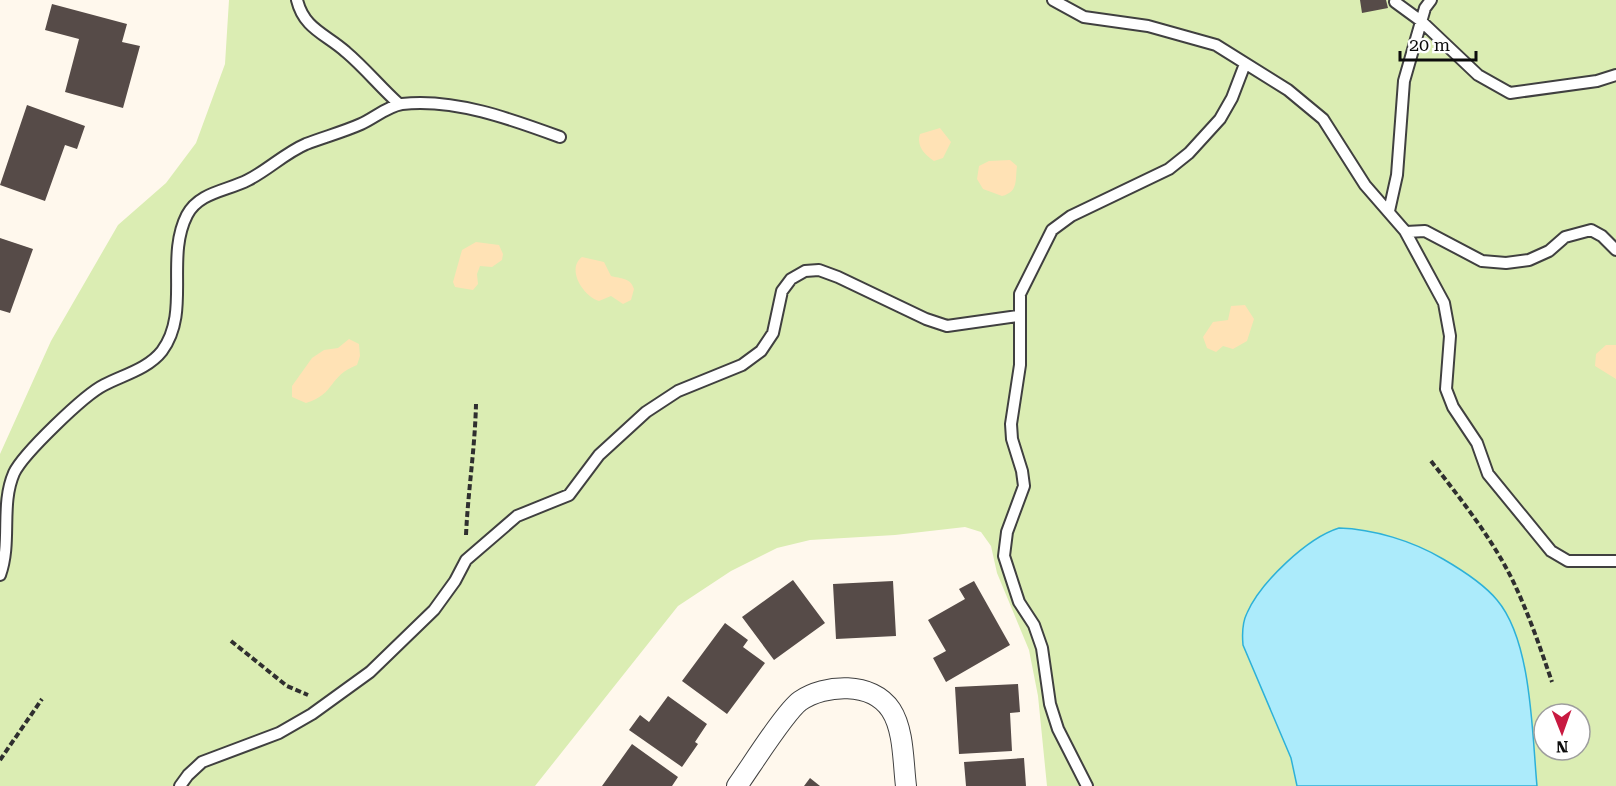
<svg xmlns="http://www.w3.org/2000/svg" width="1616" height="786" viewBox="0 0 1616 786" font-family="'Roboto Serif',serif">
<style>
.green{fill:#dbedb3;fill-rule:evenodd}
.sand{fill:#ffe2b5}
.water{fill:#acebfb;stroke:#2db1d8;stroke-width:1.5}
.building{fill:#564b48}
.lines{fill:none;stroke-linecap:round;stroke-linejoin:round}
.lane-casing{stroke:#404040;stroke-width:14}
.street-casing{stroke:#404040;stroke-width:22}
.path{stroke:#2f2f2f;stroke-width:4;stroke-dasharray:6 3;stroke-linecap:butt}
.lane{stroke:#fff;stroke-width:10}
.street{stroke:#fff;stroke-width:20}
</style>
<rect width="100%" height="100%" fill="#fff8ed"/>
<path class="green" d="M229,0H1616V786H1047L1038,696L1029,650L997,573L991,546L981,532L965,527L895,535L810,540L777,548L731,571L678,606L535,786H0V454L51,341L118,225L166,183L196,143L225,64ZM1544,714H1580V750H1544Z"/>
<path class="sand" d="M940,128L951,142L943,158L934,161C925,155 916,146 920,134Z
M1010,160L1017,166C1015,179 1019,192 1002,196L983,189L977,179L979,166L989,161Z
M476,242L499,245L503,254L502,260L492,267L480,266L477,274L478,284L473,290L455,287L453,282L462,250Z
M582,257L604,262L611,276C621,279 630,277 634,289L631,300L623,304L611,296L599,301C583,296 566,269 582,257Z
M1245,305L1254,319L1247,341L1233,349L1223,346L1216,352L1207,348L1203,337L1213,322L1228,320L1231,306Z
M349,339L359,344L360,356L357,365C328,376 336,394 306,403L292,397V386L312,358L324,350L338,348Z
M1606,345H1616V379L1595,366L1596,354Z"/>
<path class="water" d="M1339,528C1373,529 1413,541 1443,559C1462,570 1483,583 1497,600C1532,641 1532,734 1537,786H1297L1291,758L1243,645C1242,634 1242,623 1247,613C1261,582 1307,538 1339,528Z"/>
<path class="building" d="M1360,0H1386L1388,8L1362,13Z
M52,4L127,24L122,42L140,46L123,108L65,92L79,39L45,30Z
M27,105L85,126L77,149L65,145L45,201L0,185Z
M0,238L33,249L10,313L0,310Z
M793,580L825,623L774,660L742,617Z
M893,581L896,636L836,639L833,584Z
M974,581L1010,645L946,682L933,658L946,651L928,620L965,599L959,589Z
M725,623L748,640L743,647L765,663L727,714L682,681Z
M1018,684L1020,712L1010,713L1012,751L959,754L955,687Z
M668,696L707,724L695,742L698,744L682,767L629,730L640,715L649,722Z
M632,744L678,777L672,786H602Z
M1024,758L1026,786H966L964,762Z
M810,778L820,786H804Z"/>
<g class="lines">
<g class="lane-casing">
<path id="lane" d="M297,0C304,29 326,34 346,52C365,68 381,88 399,104
M1053,0L1084,17L1148,26L1216,45L1288,90L1323,119L1365,185L1405,231L1444,303L1450,336L1446,389L1453,407L1477,443L1488,474L1551,551L1568,561H1616
M1395,2L1421,21L1478,75L1510,93L1597,81L1616,75
M1389,211L1397,175L1404,81L1425,8L1431,0
M1406,232L1425,231L1482,261L1506,263L1529,260L1549,251L1565,237L1591,230L1602,236L1616,250
M0,575C12,542 0,505 14,473C23,454 84,395 104,385C123,375 148,369 162,351C191,312 165,258 187,215C199,192 227,191 248,180C268,170 285,153 306,144C324,137 343,132 361,124C374,118 388,106 402,104C454,98 511,119 560,137
M180,786L188,775L202,762L279,733L312,714L370,672L434,610L455,581L466,560L517,516L569,495L599,455L646,412L678,391L742,365L761,351L773,333L782,291L791,279L805,271L819,270L838,277L926,319L947,326L1018,316
M1087,786L1058,729L1050,704L1042,648L1034,625L1019,602L1004,556L1007,532L1024,486L1022,471L1012,439L1011,424L1020,365V294L1052,230L1071,216L1169,169L1189,153L1220,119L1232,98L1245,64"/>
</g>
<g class="street-casing">
<path id="street" d="M737,786C750,768 785,712 800,701C825,684 872,681 891,710C904,730 903,762 906,786"/>
</g>
<path class="path" d="M1431,461C1460,498 1491,537 1512,579C1528,612 1540,647 1552,682
M466,535C468,491 475,448 476,404
M231,641L287,686L308,695
M0,760L42,699"/>
<use href="#lane" class="lane"/>
<use href="#street" class="street"/>
</g>
<g transform="translate(1562 732) rotate(179)"><circle r="28" fill="#ffffff" stroke="#9e9e9e" stroke-width="1.5"/>
<path d="M0-4.5L10 22L0 15L-10 22Z" fill="#c81940"/>
<text y="-9" font-size="16" font-weight="bold" text-anchor="middle" fill="#0d0d0d">N</text>
</g>
<path d="M1400 51v9h76v-9" fill="none" stroke="#0d0d0d" stroke-width="3"/>
<text x="1409" y="51" font-size="18" fill="#0d0d0d" stroke="#ffffff" stroke-width="4.5" paint-order="stroke">20 m</text>
</svg>
